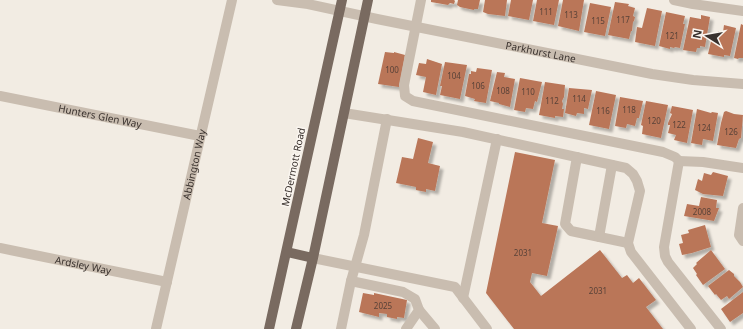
<svg xmlns="http://www.w3.org/2000/svg" width="743" height="329" viewBox="0 0 743 329" font-family="'Noto Sans',sans-serif">
<style>
.building{fill:#ba7659;filter:url(#shadow)}
.lines{fill:none;stroke-linecap:round;stroke-linejoin:round}
.minor{stroke:#c9bdb0;stroke-width:10}
.major{stroke:#796a60;stroke-width:10}
.labels{text-anchor:middle;dominant-baseline:central;stroke-width:3;stroke-linejoin:round;paint-order:stroke}
.number-label{font-size:8px;fill:#594238}
.street-label{font-size:10px;fill:#39312d;stroke:#faf5ef}
</style>
<defs>
<filter id="shadow"><feDropShadow dx="3.5" dy="3.5" stdDeviation="1" flood-color="#0004"/></filter>
</defs>
<rect width="100%" height="100%" fill="#f2ece3"/>
<path class="building" d="M431,0H454L455,1L454,4L450,3L448,5L431,2Z
M458,0H480L478,9H474V10L460,7L457,5Z
M485,0H507L505,16L488,14L483,12Z
M511,0H533L529,20L508,16Z
M537,0H559L554,25L533,21Z
M563,0H584L579,31L558,26Z
M615,2L629,4L628,6L635,8L633,16L635,17L634,21L633,22L632,31H631L629,39L608,35Z
M590,3L611,7L605,36L584,32Z
M647,8L662,11L655,46L635,42L637,27L642,28Z
M666,12L685,16L683,24H685L680,48L675,47L674,48L670,47V49L659,46Z
M701,15L710,17L705,47L700,46V48H697L696,52L683,50L690,17L701,19Z
M741,24L743,25V58H739L738,59L734,58Z
M724,25L736,28L730,56L724,55V57L708,54L712,37L716,38L718,31L723,32Z
M385,52L394,53V52L405,55L399,87L378,84Z
M427,59L442,64L436,95L423,92L426,77L416,75L419,63L426,64Z
M445,62L467,65L460,99L440,95L442,86H440Z
M477,68L492,70L486,103L474,101L475,99L465,96L469,74H471V71L476,72Z
M497,72L505,73L504,77L515,79L510,107L499,104V103L490,101Z
M520,78L542,82L537,102L535,101L533,109L526,108L525,112L514,110Z
M545,82L565,85L564,97L562,101L563,104L562,109H564L563,117L555,116V118L539,115Z
M569,88L592,90L588,109L584,108V114L577,113L576,116L565,113Z
M596,91L616,95L609,129L589,125Z
M620,97L643,101L639,118H637L635,126L627,124L626,128L615,126Z
M646,101L668,105L661,138L642,134L643,126L641,125Z
M672,106L693,110L687,143L674,140L676,135L668,133L670,125H668V123L672,114L670,113Z
M697,109L711,113L712,112L718,113L713,141L703,139L702,145L691,143Z
M726,111L734,114L743,115L741,138L739,139L736,148L717,145L721,123L724,112Z
M418,138L433,142L428,163L440,166L435,191L426,189V192L416,190V187L396,183L402,157L413,159Z
M515,152L555,160L542,223L558,226L557,231L547,276L532,273L530,282L541,296L600,250L622,278L627,275L633,283L639,278L656,300L646,307L663,329H514L486,293Z
M713,172L728,176L723,196L703,194L695,190L698,179L702,181L704,173L711,175Z
M701,197L717,200L716,208H719L714,221L684,216L687,204L699,206Z
M705,225L711,247L692,253L682,255L679,244L683,243L681,235L689,233L688,230Z
M711,250L725,269L703,285L696,275L697,274L693,268L697,264L696,263Z
M729,270L734,274V276L740,282L743,287L729,299L727,296L721,300L716,294L715,295L708,286Z
M743,292V313L730,322L721,309Z
M363,293L374,295V293L407,300L404,318L397,317V319L387,317V314L379,313V317L359,312Z"/>
<g class="lines">
<g class="minor">
<path id="s1" d="M277,0L308,4L377,19L652,74L693,80L743,84"/>
<path d="M421,0L404,85L405,96L413,101L663,152L675,157L679,161L664,247L665,256L668,262L721,329"/>
<path d="M674,0L693,4L743,11"/>
<path id="s2" d="M0,96L200,136"/>
<path d="M344,113L463,132L626,168L633,174L637,181L640,191L628,243L631,252L691,329"/>
<path d="M577,157L565,224L571,231L628,243"/>
<path d="M679,161L703,162L743,168"/>
<path d="M743,208L739,235L743,241"/>
<path d="M599,237L612,165"/>
<path id="s3" d="M0,248L167,282"/>
<path d="M313,258L455,287L487,329"/>
<path d="M351,281L403,292L415,299L419,310L406,329"/>
<path d="M463,298L497,139"/>
<path d="M419,310L435,329"/>
<path id="s4" d="M156,329L232,0"/>
<path d="M341,329L351,281L364,235L387,119"/>
</g>
<path class="major" d="M287,252L313,258
M269,329L342,0
M296,329L313,258L368,0"/>
</g>
<g class="labels">
<g class="number-label">
<text x="546" y="11">111</text>
<text x="571" y="14">113</text>
<text x="623" y="19">117</text>
<text x="598" y="20">115</text>
<text x="672" y="35">121</text>
<text x="392" y="69">100</text>
<text x="454" y="75">104</text>
<text x="478" y="85">106</text>
<text x="503" y="90">108</text>
<text x="528" y="91">110</text>
<text x="579" y="98">114</text>
<text x="552" y="100">112</text>
<text x="629" y="109">118</text>
<text x="603" y="110">116</text>
<text x="654" y="120">120</text>
<text x="679" y="124">122</text>
<text x="704" y="127">124</text>
<text x="731" y="131">126</text>
<text x="702" y="211">2008</text>
<text x="523" y="252">2031</text>
<text x="598" y="290">2031</text>
<text x="383" y="305">2025</text>
</g>
<g class="street-label">
<text stroke="none"><textPath href="#s1" startOffset="269">Parkhurst Lane</textPath></text>
<text stroke="none"><textPath href="#s2" startOffset="102">Hunters Glen Way</textPath></text>
<text stroke="none"><textPath href="#s4" startOffset="169">Abbington Way</textPath></text>
<text transform="translate(293 167) rotate(-78)">McDermott Road</text>
<text stroke="none"><textPath href="#s3" startOffset="85">Ardsley Way</textPath></text>
</g>
</g>
<g transform="translate(707 36) rotate(281)" stroke="#faf5ef" stroke-width="3" paint-order="stroke">
<path d="M0-3L7 15L0 10L-7 15Z" fill="#39312d"/>
<text y="-6" font-size="11" font-weight="bold" text-anchor="middle" fill="#39312d">N</text>
</g>
</svg>
